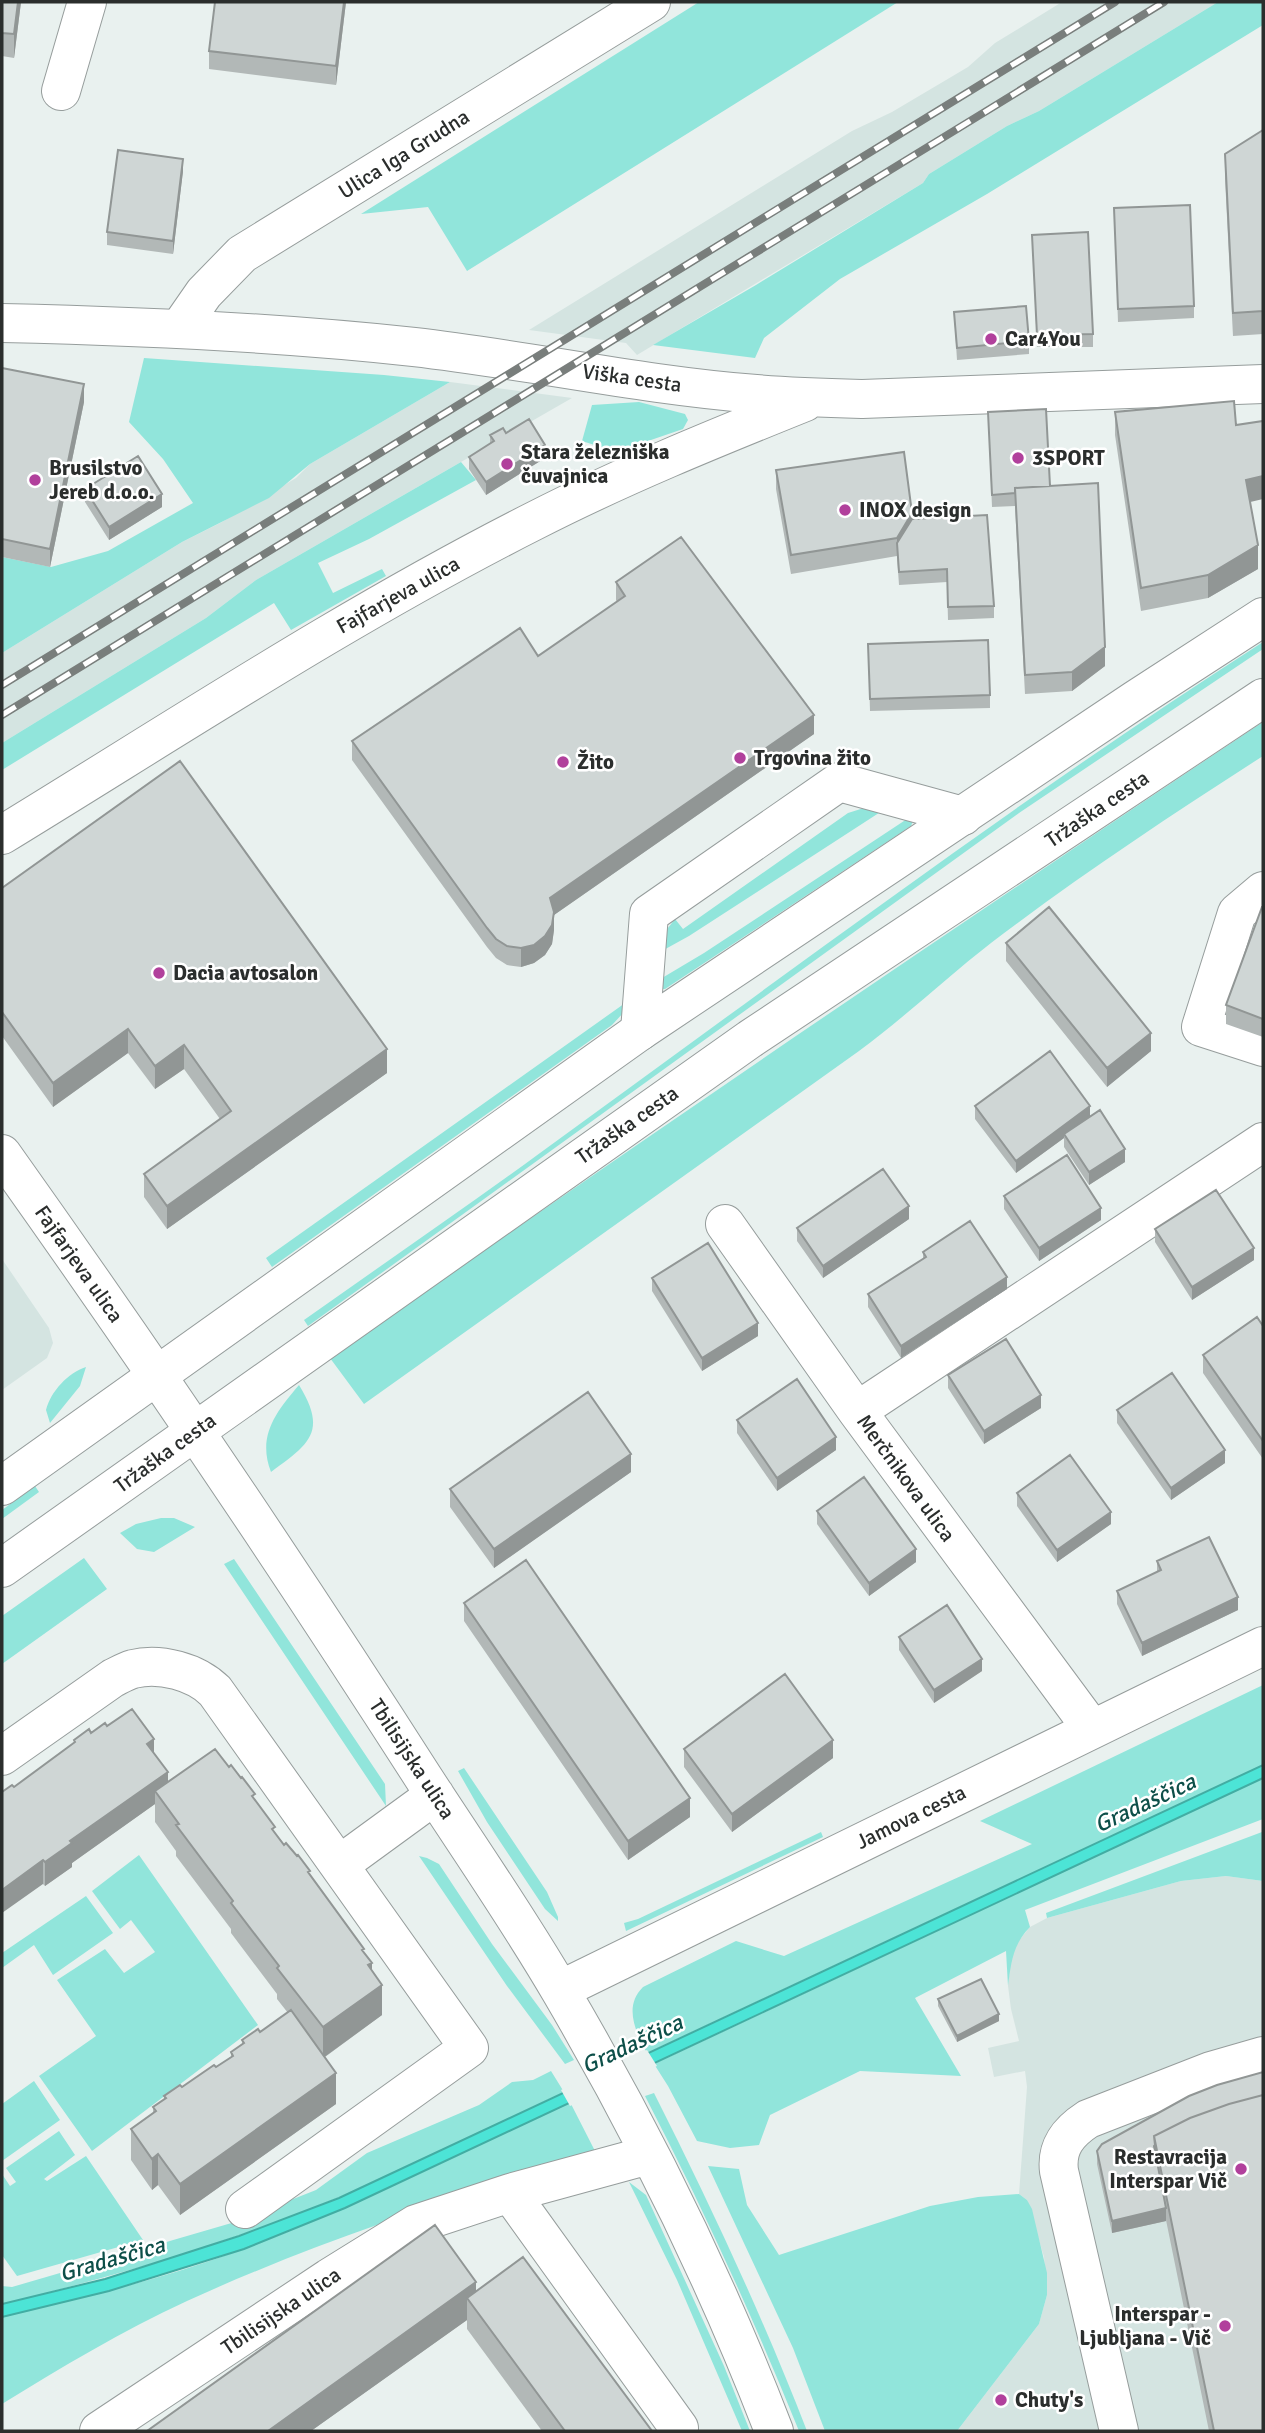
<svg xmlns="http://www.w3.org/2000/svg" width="1265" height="2433" viewBox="0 0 1265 2433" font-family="Signika,sans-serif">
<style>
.built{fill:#d4e4e1}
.green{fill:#91e5db}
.water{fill:#4ce4d6;stroke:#42ada3;stroke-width:2}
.pier{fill:#e9f1ef}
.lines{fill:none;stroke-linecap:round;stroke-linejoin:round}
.minor-casing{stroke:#969d9c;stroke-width:40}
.major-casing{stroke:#969d9c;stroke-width:40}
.minor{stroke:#fff;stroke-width:38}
.major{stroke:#fff;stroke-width:38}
.rail-casing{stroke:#797e7c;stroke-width:8}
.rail{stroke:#fff;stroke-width:5;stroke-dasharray:16;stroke-linecap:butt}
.wall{fill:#b2b8b7}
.shaded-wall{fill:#919695}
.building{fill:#cfd6d5;stroke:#919695;stroke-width:2}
.poi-dot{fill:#b1409c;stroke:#fff;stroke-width:2.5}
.labels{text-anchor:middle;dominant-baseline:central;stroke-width:5;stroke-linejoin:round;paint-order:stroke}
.street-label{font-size:21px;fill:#2b2e2d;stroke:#fff}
.poi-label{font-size:21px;font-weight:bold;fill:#2b2e2d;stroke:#fff;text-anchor:start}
.water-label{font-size:23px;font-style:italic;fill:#0d4f49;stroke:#fff}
</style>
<rect width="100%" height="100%" fill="#e9f1ef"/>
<path class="built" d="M1062,2H1218L1039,111L1007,126L929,174L923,183L637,355L626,343L529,330L852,131L892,112L968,67L995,43Z
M450,382L572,398L256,580L206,618L2,743V653L182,542L222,522L296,478L310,464Z
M2,1259L49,1328L53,1343L47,1358L2,1390Z
M1226,1876L1263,1881V2431H957L1039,2324L1047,2295L1044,2257L1027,2200L1019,2194L1027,2087L1025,2071L994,2077L988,2048L1019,2041L1011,2009L1008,1986L1011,1958L1016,1944L1030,1927L1047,1918L1181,1881Z"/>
<path class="green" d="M699,2H898L467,271L428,207L361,214Z
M1218,2H1263V25L987,194L840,279L764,338L755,358L653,345L756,285L923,183L929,174L1007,126L1039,111Z
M144,358L384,375L450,382L310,464L269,498L182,542L2,653V557L51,567L108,551L193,503L163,459L129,422Z
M639,402L685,414L688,420L683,429L616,452L582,441L592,405Z
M461,462L476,480L369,539L318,563L333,593L382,569L386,576L291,630L274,603L2,770V743L206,618L256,580Z
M1263,642V649L1019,813L308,1326L304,1320C383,1264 462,1210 540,1153C779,980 1014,802 1263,642Z
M1263,722V756C1171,815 1079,876 991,943C946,978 905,1017 859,1051L364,1404L330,1358C638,1142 950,930 1263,722Z
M867,807L885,809L689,936L660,952L664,933L675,919L683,929L848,813Z
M910,817L913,821L911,826L665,989H660L657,981L704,953Z
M628,1001L625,1011L612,1025L272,1267L266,1258Z
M86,1367L80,1386L50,1423L46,1410C51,1391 68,1373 86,1367Z
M299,1385C328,1432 309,1444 271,1472C257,1436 276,1412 299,1385Z
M35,1486L39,1492L2,1519V1510Z
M161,1518H174L195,1527L154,1552L137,1549L120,1533L136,1524Z
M84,1558L107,1589L2,1664V1616Z
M234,1559L385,1784L386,1806L224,1564Z
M1263,1685V1765L647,2053C636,2032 623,2007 643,1987L736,1941L784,1956L1032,1844L980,1821Z
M464,1768L547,1892L558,1917V1921L545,1909L487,1822L458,1771Z
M1263,1778V1819L1025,1910L1030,1927C1013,1944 1011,1963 1008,1986L1006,1951L915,1998L961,2076L860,2071L770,2115L759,2145L730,2148L697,2141L668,2086L654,2064Z
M821,1832L823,1837L626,1931L624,1923L638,1919Z
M1262,1832L1263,1881L1226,1876L1181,1881L1047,1918L1046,1913Z
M139,1855L258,2025L92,2151L39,2076L96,2036L57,1980L105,1949L124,1973L155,1952L131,1920L120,1929L92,1891Z
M419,1856L427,1858L439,1864L492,1944L552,2025L574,2060L565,2064L507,1986Z
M86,1896L113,1933L53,1975L34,1945L2,1968V1953Z
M551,2071L564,2092C489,2127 414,2166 337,2198C228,2243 116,2276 2,2304V2286L12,2287L235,2222L316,2190L367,2153L479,2105L512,2082L533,2080Z
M34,2081L60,2120L2,2161V2104Z
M654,2093C710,2204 762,2315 807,2431H799C753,2317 702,2206 645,2096Z
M570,2102L595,2151C458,2197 318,2241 187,2301C122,2331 62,2367 2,2404V2317C84,2297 167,2278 246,2248C357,2206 463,2152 570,2102Z
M59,2131L75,2155L44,2179L47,2181L86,2156L143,2240L17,2276L2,2255V2174L10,2186L16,2182L6,2168Z
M708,2166L739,2169L747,2205L779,2255L930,2206L978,2197L1019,2194L1027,2200L1032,2209L1047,2273V2295L1039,2324L957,2431H825L793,2348Z
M629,2182L646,2195L724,2366L750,2431H742L677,2280Z"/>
<path class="water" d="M1263,1765V1778L345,2208L244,2249L109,2291L2,2317V2304L105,2279L239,2236L339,2198Z"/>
<path class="pier" d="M647,2050L657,2066L570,2106L561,2090Z"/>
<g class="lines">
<g class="minor-casing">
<path id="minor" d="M61,91L87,2
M2,323C139,326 277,332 414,347C528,360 641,385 756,394C791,397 826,398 862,399L1263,384
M179,329L204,293L242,254L651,2
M2,835C177,728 350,614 534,521C622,476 713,439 805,402
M1263,891L1237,913L1201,1027L1263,1047
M640,1031L649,914L839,782L963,816
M2,1154C147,1358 288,1566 423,1777C469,1848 518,1918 561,1992C643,2132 716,2280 774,2431
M725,1224L857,1411L1092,1729
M857,1411L1263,1142
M2,1756L113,1678C119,1675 126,1671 133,1669C160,1662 196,1672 215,1691L469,2048L245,2209
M339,1865L435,1795
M560,1990L1263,1646
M510,2193L679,2428
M99,2431L329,2278L416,2224L510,2193L649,2155
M1119,2431L1059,2171C1056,2147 1068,2132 1088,2119L1211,2071L1263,2056"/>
</g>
<g class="major-casing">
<path id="major" d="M2,1486L640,1031L1135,700L1263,617
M2,1568L750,1039L1263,698"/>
</g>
<use href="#minor" class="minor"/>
<use href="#major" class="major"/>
<g class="rail-casing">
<path id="rail" d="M2,685L1115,2
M2,715L1164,2"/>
</g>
<use href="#rail" class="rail"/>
</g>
<path class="wall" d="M2,2H21L14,58L2,56Z
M215,2H346L336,85L209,69V51Z
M1263,130V334L1233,336L1225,178V154Z
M183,171L173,254L107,245V232Z
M1114,208L1194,306V318L1118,322Z
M1032,235L1093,334V347H1037Z
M954,312L1029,341V354L957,360Z
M2,368L84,402L50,567L2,557Z
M988,412L1050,486L1105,666L1072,691L1025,694L1015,506L992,507Z
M1115,412L1236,425L1250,502L1258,569L1208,598L1141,611L1115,435Z
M506,433L545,458L486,495L469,469V457L490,444V435Z
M776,470L912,519L994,606V618L948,620L947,582L899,585L897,556L791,574L776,489Z
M85,489L162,507L109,540L85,502Z
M616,582L814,734L554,915V930L552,944L545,955L534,963L521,967L507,965L496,958L487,947L352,760V741L538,656L617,602L616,600Z
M868,644L990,695V708L870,711Z
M2,888L387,1073L167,1229L144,1197V1174L220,1119L184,1069L155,1089L128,1053L53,1107L2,1036Z
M1263,907V1037L1226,1024V1005Z
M1006,943L1151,1051L1107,1087L1006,961Z
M975,1106L1090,1117L1125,1162L1089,1185L1064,1147V1138L1016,1173L975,1119Z
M1004,1196L1101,1220L1039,1261L1004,1209Z
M909,1219L823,1278L797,1241V1228Z
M1155,1229L1254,1260L1192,1300L1155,1242Z
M923,1252L1007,1289L901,1358L868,1307V1294L923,1259Z
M652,1278L758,1336L702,1371L652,1291Z
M1263,1326V1459L1203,1373V1355Z
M948,1375L1041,1408L984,1444L948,1388Z
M1117,1410L1225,1463L1171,1500L1117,1423Z
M737,1420L836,1450L777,1491L737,1433Z
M631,1472L494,1568L450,1507V1489Z
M1017,1493L1111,1524L1057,1562L1017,1506Z
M817,1511L916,1562L869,1596L817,1524Z
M1157,1561L1238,1610L1142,1656L1117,1604V1591L1157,1572Z
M464,1603L690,1817L628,1860L464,1621Z
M899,1637L982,1671L934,1703L899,1650Z
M107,1726L154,1753L168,1782L255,1799L275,1833L310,1875L364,1953L372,1970L382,2015L325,2057L336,2104L180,2215L158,2185L152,2190L131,2160V2129L153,2113V2107L164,2100V2096L182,2087L216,2067L231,2057V2052L242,2045V2040L260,2032L288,2013L277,1999V1994L231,1933V1929L176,1856V1851L155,1822V1804L72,1863V1867L45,1886L43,1884L14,1787L74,1744V1740Z
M684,1749L833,1758L732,1832L684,1767Z
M938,1999L999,2021L957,2042L938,2006Z
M1189,2096L1263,2431H1209L1166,2220V2221L1112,2233L1097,2164V2151Z
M476,2292L652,2431H542L467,2329V2320L311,2431H147Z"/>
<path class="shaded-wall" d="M18,2H21L14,58V34Z
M344,2H346L336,85V66Z
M183,159V171L173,254V241Z
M84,384V402L50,567V549Z
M545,445V458L486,495V482Z
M1263,476V499L1246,503V480Z
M162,494V507L109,540V527Z
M912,513V531L897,555V538Z
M1258,545V569L1208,598V575Z
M1105,647V666L1072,691V672Z
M814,715V734L554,915V930L552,944L545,955L534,963L521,967V948L550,898Z
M128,1029V1053L53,1107V1083Z
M1151,1033V1051L1107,1087V1068Z
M184,1045V1069L155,1089V1066Z
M387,1049V1073L167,1229V1206Z
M1090,1106V1118L1064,1134V1138L1016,1173V1161Z
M1125,1149V1162L1089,1185V1172Z
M909,1206V1219L823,1278V1266Z
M1101,1208V1220L1039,1261V1248Z
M1254,1248V1260L1192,1300V1287Z
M1007,1277V1289L901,1358V1346Z
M758,1323V1336L702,1371V1358Z
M1041,1395V1408L984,1444V1431Z
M836,1437V1450L777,1491V1478Z
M1225,1450V1463L1171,1500V1488Z
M631,1454V1472L494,1568V1549Z
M1111,1512V1524L1057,1562V1550Z
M916,1549V1562L869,1596V1583Z
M1238,1597V1610L1142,1656V1643Z
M982,1659V1671L934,1703V1690Z
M154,1739V1762L147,1744Z
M833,1740V1758L732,1832V1814Z
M168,1772V1796L155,1791V1804L72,1863V1867L45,1886V1862L70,1841Z
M690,1798V1817L628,1860V1841Z
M43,1860V1884L2,1913V1890Z
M372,1963V1992L382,1985V2015L323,2058V2027L368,1965Z
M999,2014V2021L957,2042V2036Z
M336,2073V2104L180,2215V2184Z
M158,2154V2185L152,2190V2159Z
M1166,2208V2221L1112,2233V2221Z
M476,2282V2311L467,2298V2320L311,2431H268Z"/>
<path class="building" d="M2,2H18L14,34L2,33Z
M215,2H344L336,66L209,51Z
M1263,130V311L1233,313L1225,154Z
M118,150L183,159L173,241L107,232Z
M1190,205L1194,306L1118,309L1114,208Z
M1088,232L1093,334L1037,335L1032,235Z
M1026,306L1029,341L957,348L954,312Z
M2,368L84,384L50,549L2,539Z
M1234,401L1236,425L1263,421V476L1246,480L1258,545L1208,575L1141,588L1115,412Z
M1046,409L1050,486L1015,488V493L992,495L988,412Z
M529,419L545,445L486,482L469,457L494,441L490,435L503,428L506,433Z
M904,452L912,513L897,538L791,555L776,470Z
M138,456L162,494L109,527L85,489Z
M1098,483L1105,647L1072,672L1025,675L1015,488Z
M987,515L994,606L948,607L947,569L899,572L897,543L912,519Z
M681,537L814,715L550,898L554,912L552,925L545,936L534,945L521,948L507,946L496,939L487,928L352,741L520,628L538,656L625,596L616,582Z
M988,640L990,695L870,699L868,644Z
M180,761L387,1049L167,1206L144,1174L231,1111L184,1045L155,1066L128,1029L53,1083L2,1012V888Z
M1049,907L1151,1033L1107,1068L1006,943Z
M1262,907H1263V1019L1226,1005Z
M1050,1051L1090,1106L1016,1161L975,1106Z
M1100,1110L1125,1149L1089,1172L1064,1134Z
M1067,1155L1101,1208L1039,1248L1004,1196Z
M883,1169L909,1206L823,1266L797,1228Z
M1216,1190L1254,1248L1192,1287L1155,1229Z
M970,1221L1007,1277L901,1346L868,1294L926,1257L923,1252Z
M708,1243L758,1323L702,1358L652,1278Z
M1257,1317L1263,1326V1441L1203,1355Z
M1006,1339L1041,1395L984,1431L948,1375Z
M1172,1373L1225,1450L1171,1488L1117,1410Z
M797,1379L836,1437L777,1478L737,1420Z
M588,1392L631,1454L494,1549L450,1489Z
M1070,1455L1111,1512L1057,1550L1017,1493Z
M864,1477L916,1549L869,1583L817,1511Z
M1209,1537L1238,1597L1142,1643L1117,1591L1161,1570L1157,1561Z
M526,1560L690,1798L628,1841L464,1603Z
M947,1605L982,1659L934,1690L899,1637Z
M785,1674L833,1740L732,1814L684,1749Z
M132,1709L154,1739L147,1744L168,1772L70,1841L72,1843L45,1862L43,1860L2,1890V1792L12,1785L14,1787L75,1742L74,1740L89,1729L91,1733L105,1723L107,1726Z
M215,1749L229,1767L231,1765L241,1778L242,1777L255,1794L252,1796L275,1827L272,1829L284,1845L286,1843L297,1856L298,1855L310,1871L308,1872L364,1949L362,1950L372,1963L368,1965L382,1985L323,2027L277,1968L279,1966L231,1903L233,1901L176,1825L179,1824L155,1791Z
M981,1979L999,2014L957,2036L938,1999Z
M291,2010L336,2073L180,2184L158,2154L152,2159L131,2129L156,2111L153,2107L166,2098L164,2096L180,2085L182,2087L214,2065L216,2067L233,2056L231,2052L244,2043L242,2040L258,2029L260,2032Z
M1263,2072V2095L1229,2104L1190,2118L1154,2136L1155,2145L1154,2146L1166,2208L1112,2221L1097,2151L1102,2144L1189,2096L1217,2085Z
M1263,2095V2431H1214L1154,2136L1190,2118L1229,2104Z
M435,2225L476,2282L268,2431H147Z
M523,2257L652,2431H565L467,2298Z"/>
<g class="poi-dot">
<circle cx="991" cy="339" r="7"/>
<circle cx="1018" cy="458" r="7"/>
<circle cx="507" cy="464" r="7"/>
<circle cx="35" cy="480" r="7"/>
<circle cx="845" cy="510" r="7"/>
<circle cx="740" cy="758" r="7"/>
<circle cx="563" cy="762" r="7"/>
<circle cx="159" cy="973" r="7"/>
<circle cx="1241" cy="2169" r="7"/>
<circle cx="1225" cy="2326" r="7"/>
<circle cx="1001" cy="2400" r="7"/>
</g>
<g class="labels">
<g class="street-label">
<text transform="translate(404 154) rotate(-32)">Ulica Iga Grudna</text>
<text transform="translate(632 378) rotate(8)">Viška cesta</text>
<text transform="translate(398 595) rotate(-29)">Fajfarjeva ulica</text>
<text transform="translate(1097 809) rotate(-34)">Tržaška cesta</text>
<text transform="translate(627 1125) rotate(-35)">Tržaška cesta</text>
<text transform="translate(79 1264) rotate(55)">Fajfarjeva ulica</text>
<text transform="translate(165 1453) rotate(-36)">Tržaška cesta</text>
<text transform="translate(906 1478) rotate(54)">Merčnikova ulica</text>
<text transform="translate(412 1759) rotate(57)">Tbilisijska ulica</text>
<text transform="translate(911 1817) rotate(-26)">Jamova cesta</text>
<text transform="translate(281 2311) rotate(-34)">Tbilisijska ulica</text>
</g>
<g class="poi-label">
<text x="1005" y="339">Car4You</text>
<text x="521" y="452">Stara železniška<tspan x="521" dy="24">čuvajnica</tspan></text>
<text x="1032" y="458">3SPORT</text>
<text x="49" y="468">Brusilstvo<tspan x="49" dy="24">Jereb d.o.o.</tspan></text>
<text x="859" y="510">INOX design</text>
<text x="754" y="758">Trgovina žito</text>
<text x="577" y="762">Žito</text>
<text x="173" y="973">Dacia avtosalon</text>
<text x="1227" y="2157" text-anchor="end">Restavracija<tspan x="1227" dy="24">Interspar Vič</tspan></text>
<text x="1211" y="2314" text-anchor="end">Interspar -<tspan x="1211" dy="24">Ljubljana - Vič</tspan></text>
<text x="1015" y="2400">Chuty's</text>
</g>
<g class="water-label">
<text transform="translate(1145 1803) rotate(-25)">Gradaščica</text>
<text transform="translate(632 2044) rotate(-25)">Gradaščica</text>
<text transform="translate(112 2259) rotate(-16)">Gradaščica</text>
</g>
</g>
<rect width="1265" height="2433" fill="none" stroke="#2b2e2d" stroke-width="7"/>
</svg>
